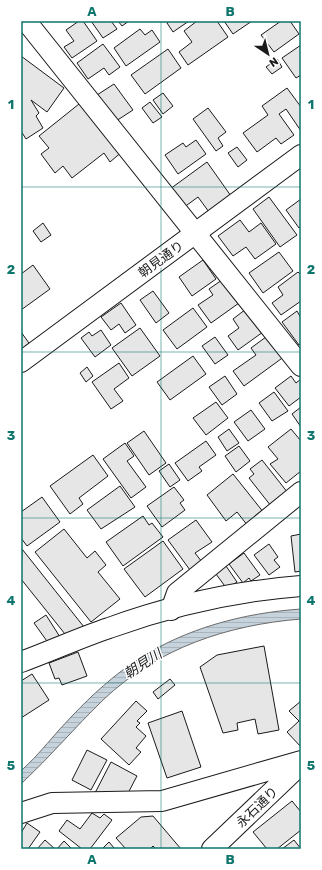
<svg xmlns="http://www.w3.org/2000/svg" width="322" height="870" viewBox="0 0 322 870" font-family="Rubik,'Noto Sans JP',sans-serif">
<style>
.water{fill:url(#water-rules);stroke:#6a6a6a}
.building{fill:#e6e6e6;stroke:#1a1a1a}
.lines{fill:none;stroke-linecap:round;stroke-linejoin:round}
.minor-casing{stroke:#1a1a1a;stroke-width:22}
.minor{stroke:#fff;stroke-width:20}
.grid{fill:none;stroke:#0f766e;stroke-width:1;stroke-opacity:0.55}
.labels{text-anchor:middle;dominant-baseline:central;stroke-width:3;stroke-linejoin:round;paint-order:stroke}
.street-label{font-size:13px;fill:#1a1a1a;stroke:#fff}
.water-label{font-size:14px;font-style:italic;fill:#1a1a1a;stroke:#fff}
.neatline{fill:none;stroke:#0f766e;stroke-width:1.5}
.grid-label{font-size:13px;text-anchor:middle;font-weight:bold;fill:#0f766e}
</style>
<defs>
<pattern id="water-rules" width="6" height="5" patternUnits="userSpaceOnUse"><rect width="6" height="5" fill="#c6d2dc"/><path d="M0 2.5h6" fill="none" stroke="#aab4bc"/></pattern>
</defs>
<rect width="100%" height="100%" fill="#fff"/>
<path class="water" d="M301,609V619C227,625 158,648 103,700C75,727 50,757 21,784V771C40,754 55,733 73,715C92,695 114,675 137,660C186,628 244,613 301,609Z"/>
<path class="building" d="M79,21H83L97,41L72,58L64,47L74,41L66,30Z
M91,21H111L117,29L103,38Z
M118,21H129L122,26Z
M170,21H189L173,32L167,23Z
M197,21H217L228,37L188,65L179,52L192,42L184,31Z
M224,21H252L233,34Z
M281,21H290L299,34L274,52L261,35Z
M140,29L145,35L152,30L160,42L126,66L114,48Z
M103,44L120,67L109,75L104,68L88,79L77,63Z
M301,45V75L296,78L282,58Z
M168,49L181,68L145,94L131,75Z
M21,56L64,88L47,112L31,100L39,113L36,116L43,128L26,139L21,131Z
M277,59L282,67L272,74L266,67Z
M114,84L133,110L116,121L97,95Z
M287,88L301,107V131L286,109L279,114L294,135L281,144L276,138L257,152L243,133L268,115L262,106Z
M163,93L173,106L163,114L153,100Z
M84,100L124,150L110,162L104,153L72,178L63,166L55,173L41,154L49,148L39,136Z
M150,102L162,117L153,123L142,108Z
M208,108L226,132L218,138L223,146L216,151L193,119Z
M196,140L206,154L178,174L165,155L183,143L186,147Z
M237,147L247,160L238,167L228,153Z
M207,162L231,196L209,212L198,197L183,208L170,189Z
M269,197L297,235L280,247L253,209Z
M301,199V226L299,228L286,210Z
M240,220L249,232L261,223L276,244L255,259L246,247L233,256L218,236Z
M43,223L51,235L41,242L33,231Z
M279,252L293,271L263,293L249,273Z
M203,260L216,279L192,296L179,277Z
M33,265L50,289L21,310V274Z
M298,272L301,275V301L281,315L272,303L283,295L278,287Z
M222,280L239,303L211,323L198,305L213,295L209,289Z
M153,291L169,313L156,323L140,300Z
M121,303L136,325L125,333L119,324L111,330L101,317Z
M193,308L207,327L177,349L163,330Z
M246,309L263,332L238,350L228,336L239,328L233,319Z
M297,311L301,318V343L299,345L282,322Z
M140,328L160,356L132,376L112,348Z
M101,330L111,345L95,357L81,338L89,332L92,336Z
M21,332L29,343L22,349L21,347Z
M270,334L285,356L244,386L233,371L256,355L251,348Z
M215,337L228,355L215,364L202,346Z
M193,356L206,374L170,400L157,382Z
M119,363L129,378L114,389L123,401L111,409L92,382Z
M87,367L93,376L86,382L80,373Z
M225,376L237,394L222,405L209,387Z
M291,376L296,383L301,379V397L289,406L275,388Z
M274,392L288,411L272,421L259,403Z
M216,402L228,418L206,435L193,418Z
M301,407V427L292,414Z
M251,410L265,429L248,441L234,422Z
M229,429L239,443L227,451L218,437Z
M291,429L301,441V471L286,483L270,464L278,459L268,447Z
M144,431L166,463L149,475L127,443Z
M206,441L216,455L199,467L202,471L188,481L175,463Z
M125,443L134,456L127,461L146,487L131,498L103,459Z
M239,446L250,461L236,472L225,456Z
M93,455L108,476L79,498L83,504L70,514L50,486Z
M262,460L288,493L271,506L249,478L254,474L250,469Z
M169,464L180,480L170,487L159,471Z
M233,474L264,513L248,526L237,512L226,521L207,495Z
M120,486L135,507L101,529L87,510Z
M174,487L184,500L180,503L185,510L162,527L147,506Z
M42,497L60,522L27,546L21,538V512Z
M143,516L149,525L152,523L163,537L123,566L106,542Z
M196,520L212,542L195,553L202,562L190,570L168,540Z
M64,529L87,558L95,551L106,565L98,572L120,599L91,622L35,552Z
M301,534V571L295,572L291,536Z
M163,541L183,569L145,597L124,569Z
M269,544L278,557L274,560L280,567L269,575L254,555Z
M22,549L84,627L69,639L21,579Z
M244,553L260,575L251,581L249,578L243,583L229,564Z
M226,566L237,582L227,589L216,574Z
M46,615L60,637L49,644L34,623Z
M264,646L279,730L258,734L255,719L237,723L238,730L223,733L200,667L217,655Z
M78,652L87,676L62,685L59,678L55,679L49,663Z
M32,674L49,700L21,718V681Z
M170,679L175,685L158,699L153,692Z
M136,701L147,711L137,721L140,723L136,727L146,736L136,748L141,752L129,765L101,739Z
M301,701V747L287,732L299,721L289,711Z
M182,711L201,767L167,778L148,723Z
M87,750L107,760L91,790L72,780Z
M111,762L137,776L127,795L95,793Z
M292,801L301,812V830L277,849H267L253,832Z
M92,813L100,818L104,814L112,820L90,849H82L59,831L67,820L80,829Z
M153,816L181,849H156L153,846L150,849H126L116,838L141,817Z
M27,823L40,832L28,849H21V833Z
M45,840L55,849H37Z
M294,840L301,849H282Z
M64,841L72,849H57Z
M109,842L115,849H102Z"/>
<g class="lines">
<g class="minor-casing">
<path id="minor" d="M26,21L301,366
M21,362L301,155
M171,610L177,593L301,492
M21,662C51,651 79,638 109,628C170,606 236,591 301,586
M21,813L52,803L162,801L301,761
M212,849L301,764"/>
</g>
<use href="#minor" class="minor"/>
</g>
<path class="grid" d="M161,21V849M21,187H301M21,352H301M21,518H301M21,683H301"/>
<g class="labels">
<g class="street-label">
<text transform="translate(161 259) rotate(-36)">朝見通り</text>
<text transform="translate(257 807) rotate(-44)">永石通り</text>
</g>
<g class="water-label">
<text transform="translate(143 664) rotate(-33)">朝見川</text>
</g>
</g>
<rect width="322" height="870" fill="none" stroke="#ffffff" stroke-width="44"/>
<g transform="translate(268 54) rotate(145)" stroke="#ffffff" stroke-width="3" paint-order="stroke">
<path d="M0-3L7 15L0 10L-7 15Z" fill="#1a1a1a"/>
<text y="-6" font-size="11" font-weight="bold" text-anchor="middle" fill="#1a1a1a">N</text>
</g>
<rect x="22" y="22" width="278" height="826" class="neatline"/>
<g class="grid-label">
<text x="92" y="16">A</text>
<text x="230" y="16">B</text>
<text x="11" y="109">1</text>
<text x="311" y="109">1</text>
<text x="11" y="274">2</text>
<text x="311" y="274">2</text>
<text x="11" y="440">3</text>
<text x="311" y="440">3</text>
<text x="11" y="605">4</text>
<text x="311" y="605">4</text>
<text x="11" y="770">5</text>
<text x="311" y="770">5</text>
<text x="92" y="864">A</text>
<text x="230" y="864">B</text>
</g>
</svg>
